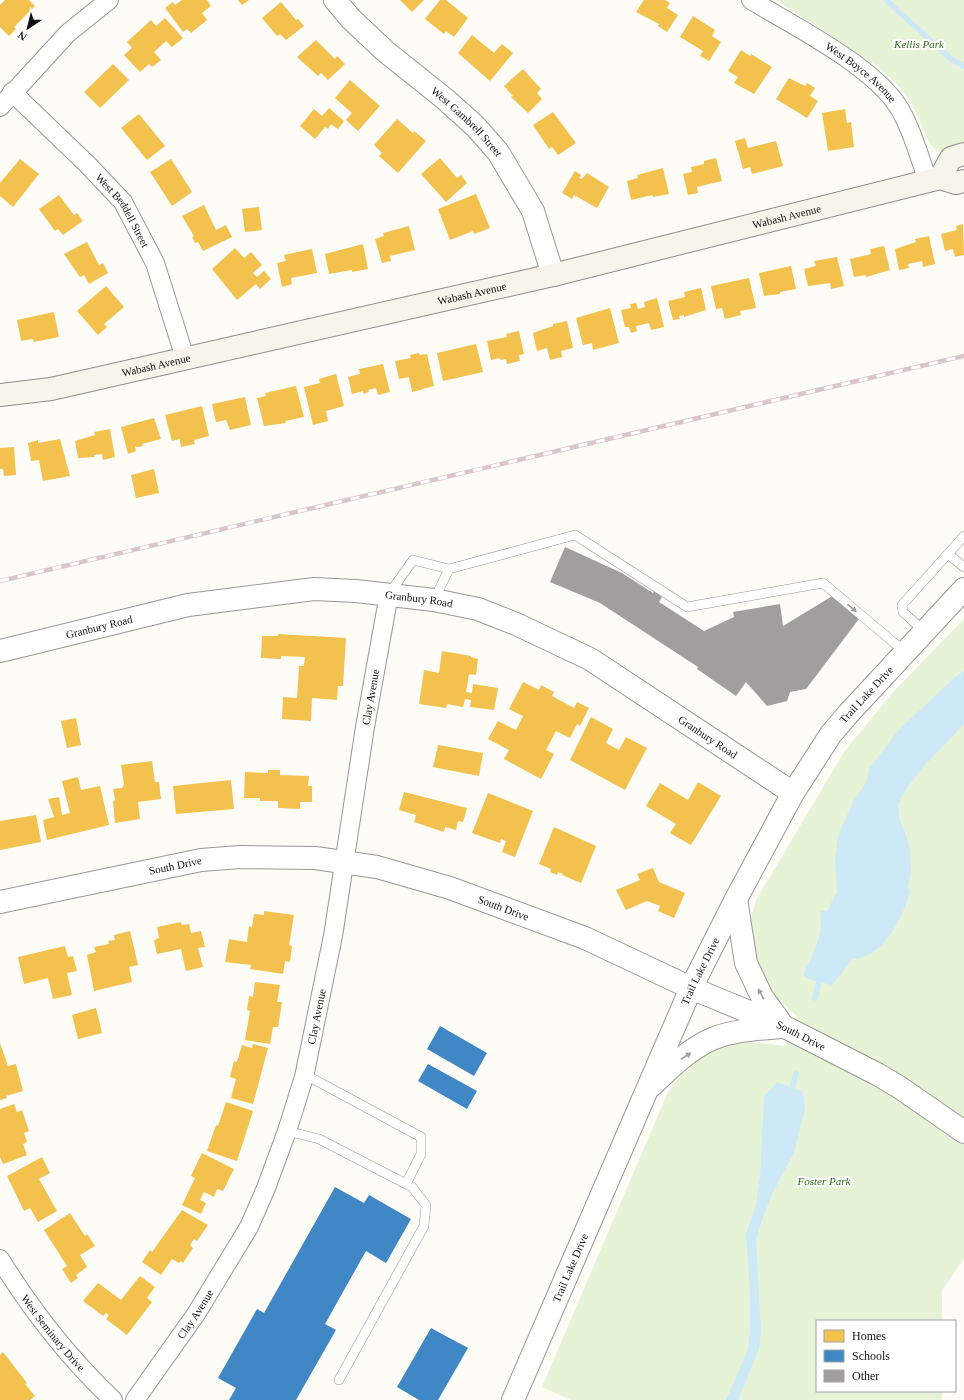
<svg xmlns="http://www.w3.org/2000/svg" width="964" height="1400" viewBox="0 0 964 1400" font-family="Georgia,serif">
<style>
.green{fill:#e7f3d7}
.water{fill:#cde8f7}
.homes{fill:#f2c14e}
.schools{fill:#3f88c5}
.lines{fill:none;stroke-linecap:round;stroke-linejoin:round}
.stream{stroke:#cde8f7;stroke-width:5.5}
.building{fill:#a19f9c}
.service-casing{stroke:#979795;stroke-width:10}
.minor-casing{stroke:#979795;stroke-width:20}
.tertiary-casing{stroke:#979795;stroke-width:24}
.secondary-casing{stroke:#8e8d8b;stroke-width:24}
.service{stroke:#fffffe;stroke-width:9}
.minor{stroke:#fffffe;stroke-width:18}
.tertiary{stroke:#fffffe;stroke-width:22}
.secondary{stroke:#f6f4eb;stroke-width:22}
.rail-casing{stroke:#d9c6c7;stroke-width:4.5}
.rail{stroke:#fff;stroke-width:3;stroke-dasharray:9;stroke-linecap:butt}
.oneway{fill:#a0a09f}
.labels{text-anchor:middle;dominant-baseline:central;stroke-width:4;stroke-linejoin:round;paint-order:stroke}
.park-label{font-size:11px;font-style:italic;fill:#2f6b1f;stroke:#fff}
.street-label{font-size:11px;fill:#111;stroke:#fff}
</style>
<rect width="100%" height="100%" fill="#fdfcf7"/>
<path class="green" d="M776,0H964V147L946,152L937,151L930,144L910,100L894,81L877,66Z
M964,619V1259L942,1290V1321H817V1391H942V1400H571L542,1387L668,1092C689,1065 707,1049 742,1043C755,1041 772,1045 786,1046L797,1016L778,1000L765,984L756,961L749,924L756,900L844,752L893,692Z"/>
<path class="water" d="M964,671V724L922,768L905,791L898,804L899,817L909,844L911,870L908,887L910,892C903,917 883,958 853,959L832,985L811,980L803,975C812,955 824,937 820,914L822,911H827L837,892L835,860L838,836L853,802L866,783L869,769L898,731L954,678Z
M777,1082L803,1092L805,1109L794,1153L773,1192L762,1220L756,1240L761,1331L759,1349L738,1400H726L748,1350L750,1329V1289L746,1234L756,1205L760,1177L764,1097Z"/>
<path class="homes" d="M5,0H29L35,6L14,27L16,29L9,36L0,27V5Z
M182,0H207L211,6L202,13L207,20L191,33L187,29L183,32L165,8L173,2L175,5Z
M238,0H249L242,5Z
M400,0H424L412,12Z
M440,0H446L468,18L454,37L446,31L444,34L425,19Z
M644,0H665L670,3L667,8L678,15L667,32L658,26L659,24L636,12Z
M281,2L296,20L298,19L304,26L286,40L280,34L277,36L262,18Z
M693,16L715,30L712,36L721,42L709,61L700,56L703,51L680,37Z
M165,18L183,38L172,47L166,41L154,52L161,60L152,67L149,64L140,72L124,55L132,48L127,42L151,20L156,26Z
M472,35L494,53L502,44L513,53L490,81L458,53Z
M316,40L335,59L337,56L345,64L328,80L321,73L318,76L297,57Z
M741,50L750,56L751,54L772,67L754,94L734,83L738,77L728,71Z
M113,64L129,80L100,108L84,92Z
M523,69L541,89L537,93L542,99L528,113L511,97L513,96L504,86Z
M789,78L805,86L807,83L815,88L810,96L818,101L807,118L776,99Z
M350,80L380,106L358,131L346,120L352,113L335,98Z
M329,108L344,121L338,129L331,124L328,129L325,127L315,139L300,126L314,109L322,116Z
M845,109L847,123L851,122L854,147L828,151L822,113Z
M553,112L576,143L558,155L552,147L549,149L533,125Z
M139,114L165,146L147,160L121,128Z
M397,119L413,133L414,131L426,141L398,173L379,156L382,153L374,145Z
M745,138L748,148L776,141L783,166L752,174L750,167L743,169L735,141Z
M440,158L457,178L461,175L467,183L446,202L421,174Z
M716,158L722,181L697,187L698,193L688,195L683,174L692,172L691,167L704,164V161Z
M20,159L39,174L13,207L0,196V183Z
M171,159L192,192L172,206L150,172Z
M663,168L669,194L653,197L652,195L631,200L627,181L638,178L637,175Z
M575,171L581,175L579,178L582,179L587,173L609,187L597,208L574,195L572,199L562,193Z
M476,194L490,228L474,234L473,231L450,240L438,209Z
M59,195L74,215L77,213L83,221L63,235L58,229L55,231L39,209Z
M204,205L216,230L226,225L232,237L203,251L198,242L195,243L192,237L194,236L182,216Z
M259,207L262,230L245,232L242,209Z
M963,224L964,255L955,257L953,249L945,251L941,234L957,230L956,226Z
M409,226L415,250L390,256L391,261L382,263L375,239L384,236L383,233Z
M929,236L935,264L923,267L922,261L908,264L909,268L899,270L895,249L916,242L915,239Z
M87,242L99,265L103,263L108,273L89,284L84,275L80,277L64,254Z
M363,244L368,269L352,272V270L329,274L325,254Z
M884,246L890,270L866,277V275L854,277L850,259L871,254L870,249Z
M235,248L244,258L251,252L262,265L253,273L257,277L264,271L271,279L260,289L256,284L237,300L212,269Z
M312,249L317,273L291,278L292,284L282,287L277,263L286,261L284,255Z
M837,257L844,286L831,289L830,283L808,286L804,269L816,266L814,261Z
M791,266L796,289L780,292V294L764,296L759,273Z
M749,278L756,308L740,311L741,315L725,319L722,308L716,309L711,286Z
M106,286L124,307L104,324L107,327L98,335L77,311Z
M701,288L706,310L684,317V315L679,316L680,319L673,320L668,301L685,297L684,292Z
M657,298L664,327L651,330L649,323L636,326L637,331L631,333L629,327H625L621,310L631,308L630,304L636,303L638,309L645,307L644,302Z
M610,308L619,343L593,350L592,343L583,345L576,318Z
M54,312L59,337L34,342L33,339L21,341L17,320Z
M567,321L573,348L561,351L562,357L550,360L547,348L537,351L533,333L553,326V324Z
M519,331L524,354L519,355L520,361L507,364L506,359L501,360L499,358L491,360L487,341L507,337L506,334Z
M476,344L483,372L443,381L437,353Z
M419,353L420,355L427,354L434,386L412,392L409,377L399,379L395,361L411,358L410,355Z
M383,364L390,392L378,395L376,388L368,390L369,392L363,394V391L352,394L348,377L360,374L359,369Z
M336,374L344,406L326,411L328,421L313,425L304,387L320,383L319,379Z
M296,386L304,417L285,421L286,423L264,426L257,398L266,396L265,393Z
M245,397L251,425L230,430L226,420L216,422L212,404Z
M202,406L209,436L194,440L195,444L181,447L180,439L172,441L165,415Z
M154,418L161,439L142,444L143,446L138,447L135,446L136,451L128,454L121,427Z
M110,429L115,457L103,460L102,454L94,455L95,457L78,458L75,441L95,435L94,432Z
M60,439L70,476L43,481L39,460L31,461L28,443L38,440V443Z
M14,447L16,475L4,476L3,469H0V448Z
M154,469L159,493L136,498L131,475Z
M278,634L346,638L343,686H338L337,700L312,698L311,721L282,719L283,697L297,698L299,666H304L305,657L281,656V659L261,658L262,636H278Z
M442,651L471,656V657L478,659L476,675L469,674L466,692L472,693L473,684L498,688L494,710L470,707L471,700L465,699L463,707L447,704L446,708L419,704L424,670L439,673Z
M523,682L539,690L541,685L554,692L552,696L574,708L577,702L589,708L580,726L577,724L570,738L556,731L546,750L554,754L541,779L504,759L509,750L488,739L498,721L516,730L523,716L509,709Z
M591,717L613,729L606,743L619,750L626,737L647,748L625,790L570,760Z
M76,718L81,745L67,748L61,721Z
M438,745L483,753L479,776L433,767Z
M152,761L155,782H159L161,799L138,802L140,819L115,823L113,801L115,800L113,789L122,788L124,785L121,765Z
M268,770H280V775L309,776L308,786H312V802H300V809L278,808V801H260V798H244L245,772L268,773Z
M78,777L81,790L100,786L109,825L47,840L43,820L54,817L48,799L59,797L62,815L70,813L62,781Z
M231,780L234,809L176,814L173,786Z
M698,782L721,796L691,845L670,833L676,824L646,806L660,783L688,800Z
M404,792L467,808L463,822L458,821L456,830L445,827L444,832L414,822L416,815L399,810Z
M488,793L533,811L515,857L502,852L506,841L501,839L500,843L472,833Z
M36,815L41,842L0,850V821Z
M554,827L596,846L581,883L562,875L563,874L558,872L557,875L550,872L551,869L539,864Z
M653,868L659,882L685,893L674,918L658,911L660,906L647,901L626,910L616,890L640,880L637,874Z
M264,911L294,915L289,945L292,946L290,962L285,961L283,974L250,969L251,965L225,962L229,939L247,942L249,926L252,927L254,914L264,915Z
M181,922L182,925L189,924L191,933L201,931L205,947L198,948L203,967L186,971L181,949L157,954L154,940L159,938L157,927Z
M130,931L138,965L129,967L132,982L94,991L87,955L96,952L94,947L109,944L108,941L115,940L114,935Z
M65,946L68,957L73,956L77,971L67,973L72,995L53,999L48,978L24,984L18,957Z
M255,982L280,985L277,1002H282L278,1027H273L270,1044L245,1040L250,1011L247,1010L249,996L253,997Z
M96,1008L102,1033L78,1039L72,1015Z
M0,1043L8,1066L16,1064L23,1091L6,1096L7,1098L0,1100Z
M253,1044L268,1048L253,1104L231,1098L236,1079L230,1077L234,1061L237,1062L242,1045L252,1048Z
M226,1102L253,1111L237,1161L207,1151L216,1125L218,1126Z
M14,1104L17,1112L22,1110L29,1131L24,1133L27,1142L23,1144L27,1155L3,1164L0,1157V1109Z
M202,1153L234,1169L223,1191L217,1189L214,1197L204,1192L200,1200L206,1203L201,1214L182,1205L195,1178L191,1176Z
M42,1157L50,1173L39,1179L57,1211L38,1222L30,1208L24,1211L7,1176Z
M182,1210L208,1225L197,1241L194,1239L190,1245L193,1248L183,1263L181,1261L179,1263L172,1259L161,1275L142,1262L150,1250L152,1252Z
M70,1213L85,1236L87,1234L95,1246L80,1255L87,1267L76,1275L78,1278L71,1283L62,1269L67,1266L44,1230Z
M140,1276L155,1287L147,1298L152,1302L127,1335L106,1319L109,1315L106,1313L103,1316L83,1301L98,1283L121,1300Z
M3,1352L27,1383L25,1384L35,1396L30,1400H0V1355Z"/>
<path class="schools" d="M440,1026L487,1053L474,1076L427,1049Z
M428,1064L477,1091L467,1109L418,1081Z
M335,1187L364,1203L369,1195L411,1219L386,1263L366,1251L325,1324L336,1330L296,1400H229L236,1388L218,1378L257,1309L264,1313Z
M431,1328L468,1348L438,1400H419L397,1387Z"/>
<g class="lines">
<path class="stream" d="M886,0L951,59L964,66
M815,998L819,982L822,976
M791,1094L796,1073"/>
</g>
<path class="building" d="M565,547L622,573L653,593L654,591L662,597L659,602L704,631L734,617L733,612L780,604L783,626L834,595L859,619L806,689L790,692L787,701L767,706L746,682L736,696L697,669L698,667L600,603L550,582Z"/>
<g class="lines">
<g class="service-casing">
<path id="service" d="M948,554L964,567
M449,569L575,535L687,607L823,583L905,652
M389,594L413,560L449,569L434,600
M924,631L903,612L902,605L964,536
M304,1074L421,1137V1154L406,1184
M287,1131L319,1139L412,1187L426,1205L424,1226L339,1380"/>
</g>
<g class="minor-casing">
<g id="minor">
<path id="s1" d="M751,0C795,27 881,69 903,115C914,136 920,159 928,181"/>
<path id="s2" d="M12,92L87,164L123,202L155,263L185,358"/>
<path d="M0,107L68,33L109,0"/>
<path id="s3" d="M0,1259C32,1311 69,1358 113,1400"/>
<path id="s4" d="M135,1400L196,1314L249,1227L266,1188L287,1131L304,1077L333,936L365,727L389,594"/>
</g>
</g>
<g class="tertiary-casing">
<g id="tertiary">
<path id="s5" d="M335,0L351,19L385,51L445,99L475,126L498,152L533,211L553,275"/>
<path id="s6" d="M0,651L188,605L314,589L356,591L434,600L478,609L516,624L590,659L793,793"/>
<path d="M736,899L746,963L762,997L783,1026"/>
<path id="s7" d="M0,902L201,860L240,857L315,858L377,867L450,888L585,938L691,988L783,1026L877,1074L899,1087L964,1132"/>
<path d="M651,1086C669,1069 689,1049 712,1039C734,1030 758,1029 781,1027"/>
<path id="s8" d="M513,1400L691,988L736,899L793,793L831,734L849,713L964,589"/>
</g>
</g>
<g class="secondary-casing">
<g id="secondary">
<path d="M940,178L951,158L964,154"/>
<path id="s9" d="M0,395L51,389L553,275L940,178L956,183L964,181"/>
</g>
</g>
<use href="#service" class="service"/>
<use href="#minor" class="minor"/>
<use href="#tertiary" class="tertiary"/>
<use href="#secondary" class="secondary"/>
<g class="rail-casing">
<path id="rail" d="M0,581L964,356"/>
</g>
<use href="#rail" class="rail"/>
</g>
<defs><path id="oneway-solid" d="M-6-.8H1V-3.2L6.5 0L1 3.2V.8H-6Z"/></defs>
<g class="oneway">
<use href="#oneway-solid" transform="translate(852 608) rotate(40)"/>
<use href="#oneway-solid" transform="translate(761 994) rotate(-119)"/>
<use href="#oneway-solid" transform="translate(686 1056) rotate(-33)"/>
</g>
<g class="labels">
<g class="park-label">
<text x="919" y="44">Kellis Park</text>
<text x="824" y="1181">Foster Park</text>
</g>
<g class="street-label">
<text stroke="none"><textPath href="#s1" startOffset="132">West Boyce Avenue</textPath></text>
<text stroke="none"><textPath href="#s5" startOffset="180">West Gambrell Street</textPath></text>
<text stroke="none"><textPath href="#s2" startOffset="163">West Beddell Street</textPath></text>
<text stroke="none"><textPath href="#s9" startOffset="807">Wabash Avenue</textPath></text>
<text stroke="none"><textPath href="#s9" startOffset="483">Wabash Avenue</textPath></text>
<text stroke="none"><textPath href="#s9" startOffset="159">Wabash Avenue</textPath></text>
<text stroke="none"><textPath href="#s6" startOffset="426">Granbury Road</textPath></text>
<text stroke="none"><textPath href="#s6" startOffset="102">Granbury Road</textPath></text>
<text stroke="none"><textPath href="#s8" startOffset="792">Trail Lake Drive</textPath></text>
<text stroke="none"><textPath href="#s4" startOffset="753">Clay Avenue</textPath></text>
<text stroke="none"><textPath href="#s6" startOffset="750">Granbury Road</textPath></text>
<text stroke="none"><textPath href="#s7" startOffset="179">South Drive</textPath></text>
<text stroke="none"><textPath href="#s7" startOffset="515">South Drive</textPath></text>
<text stroke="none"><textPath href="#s8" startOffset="468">Trail Lake Drive</textPath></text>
<text stroke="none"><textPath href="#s4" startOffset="429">Clay Avenue</textPath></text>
<text stroke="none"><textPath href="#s7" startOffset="839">South Drive</textPath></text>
<text stroke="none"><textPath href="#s8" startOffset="144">Trail Lake Drive</textPath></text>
<text stroke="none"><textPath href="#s4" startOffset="105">Clay Avenue</textPath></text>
<text stroke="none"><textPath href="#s3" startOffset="91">West Seminary Drive</textPath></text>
</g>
</g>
<rect x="816" y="1320" width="140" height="72" fill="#ffffff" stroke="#a0a0a0"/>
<rect x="824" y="1330" width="20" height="12" fill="#f2c14e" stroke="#a0a0a0"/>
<text x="852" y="1340" font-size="12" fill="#111111">Homes</text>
<rect x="824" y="1350" width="20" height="12" fill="#3f88c5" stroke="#a0a0a0"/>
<text x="852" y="1360" font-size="12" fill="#111111">Schools</text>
<rect x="824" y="1370" width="20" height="12" fill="#a19f9c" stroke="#a0a0a0"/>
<text x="852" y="1380" font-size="12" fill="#111111">Other</text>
<g transform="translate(28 28) rotate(215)" stroke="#ffffff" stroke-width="3" paint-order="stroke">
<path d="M0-3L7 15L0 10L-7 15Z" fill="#111111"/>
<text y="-6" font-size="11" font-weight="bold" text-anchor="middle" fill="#111111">N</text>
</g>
</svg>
